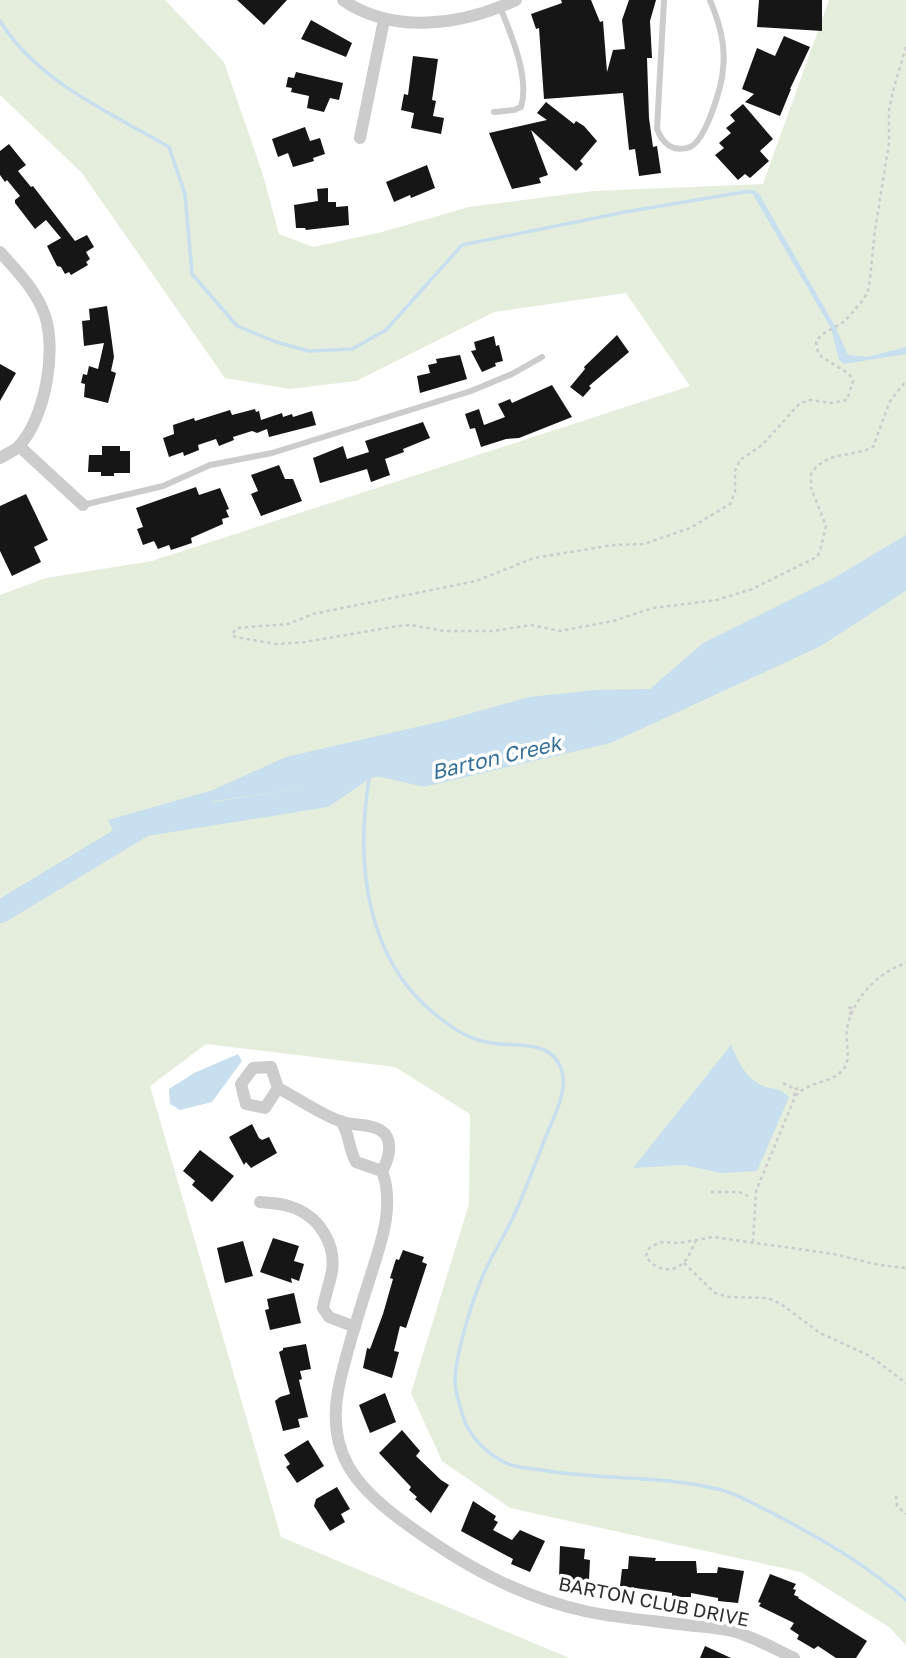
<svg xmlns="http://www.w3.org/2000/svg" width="906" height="1658" viewBox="0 0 906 1658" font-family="'Golos Text',sans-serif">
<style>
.green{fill:#e5eddc}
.water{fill:#c7dfee}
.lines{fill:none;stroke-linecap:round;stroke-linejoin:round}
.stream{stroke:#c7dfee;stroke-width:3.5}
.river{stroke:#c7dfee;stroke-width:23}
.building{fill:#161616}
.path{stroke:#ccc;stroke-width:2.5;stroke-dasharray:3.5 3.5;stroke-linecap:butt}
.lane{stroke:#ccc;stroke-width:6}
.street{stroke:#ccc;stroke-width:12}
.labels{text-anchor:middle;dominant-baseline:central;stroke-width:7;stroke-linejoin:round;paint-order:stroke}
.street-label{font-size:19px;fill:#2f2f2f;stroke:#fff}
.water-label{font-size:21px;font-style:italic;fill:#377197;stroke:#fff}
</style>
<rect width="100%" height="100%" fill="#fff"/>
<path class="green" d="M0,0H165L224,62L262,172L279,234L313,247L382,232L469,207L593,191L763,184L829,0H906V1645L889,1627L801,1572L510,1508L442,1461L411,1393L469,1204L470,1114L395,1067L206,1044L150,1086L281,1537L569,1658H0V595L46,578L152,561L690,386L626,293L494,312L356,381L290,389L225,378L82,173L0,95Z"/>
<path class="water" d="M758,192L835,326L848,355L867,357L906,347V354L844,364L839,360L831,328L755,198Z
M906,535V570L829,620L793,638L778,650L709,686L611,721L458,760L370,778L215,801L118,841L108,820L213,790L286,757L447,720L529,697L596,690L650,689L703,643L832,579Z
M731,1045C739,1062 744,1077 763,1086C775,1091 776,1085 789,1097L757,1171L721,1173L684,1165L633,1168Z
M238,1054L242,1061L212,1102L180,1110L170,1104L169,1089L194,1073Z"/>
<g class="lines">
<path class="stream" d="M0,21C38,82 109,112 169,147L185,194L192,274L237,326L276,342L309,351L352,349L386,330L462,245L625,212L744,192H754L757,198
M370,774C355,858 364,958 436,1015C451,1027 466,1038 486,1042C510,1048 548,1038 560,1066C570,1087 555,1114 547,1134C537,1159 527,1186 516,1211C507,1232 493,1252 484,1273C472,1300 457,1350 455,1378C454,1390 461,1410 465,1422C473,1440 487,1453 504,1462C514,1468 530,1468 542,1470C598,1480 657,1475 713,1488C734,1492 754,1504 772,1513C820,1538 866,1564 906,1600"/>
<path class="river" d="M0,912L144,825L324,796L372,763L424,775L607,732L815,636L906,577"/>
</g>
<path class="building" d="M237,0H287L264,25Z
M561,0H591L600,22L603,21L607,72L613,50L625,49L622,20L629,0H656L650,21L652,58H647L649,118L653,147L657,146L661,173L639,176L635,149L629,150L623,93L544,99L539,28L536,29L531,14L562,3Z
M759,0H822V31L757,27Z
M311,20L352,43L346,57L301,39Z
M784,36L810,47L790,89H791L780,116L745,102L754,94L742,89L757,48L775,56Z
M413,56L438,59L432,100L436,101L433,116L444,118L441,134L411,128L414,113L401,110L404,94L408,95Z
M296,72L343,83L339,100L330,98L324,112L307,108L309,96L291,92L292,88L286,87L288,77L294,78Z
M546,102L574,124L576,121L584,126L597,141L580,161L583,164L576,171L531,130L548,175L539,178L541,183L512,189L489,133L547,120L537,113Z
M743,104L773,139L760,151L769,161L750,178L745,174L738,180L715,155L724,148L719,143L731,133L726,128L735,121L730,115Z
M305,127L310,141L320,138L325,154L313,158L314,161L293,167L288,153L278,157L272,139Z
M9,144L26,165L18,171L31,187L33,186L75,241L87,235L94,247L86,252L90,259L86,262L88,265L71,275L69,272L65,274L61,267L57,266L47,246L61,238L46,220L35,229L15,203V200L20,196L7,180L5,182L0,175V151Z
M427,165L435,188L411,198L410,195L394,202L386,182Z
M328,188V202H336V207L348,206L349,225L306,230L305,228H296L294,205L318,201L317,189Z
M107,306L114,357L111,371L116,373L108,403L84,397L85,384L81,383L83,374L87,375L89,366L98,369L104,343L84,346L82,321L90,320L89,309Z
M617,335L629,352L589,386L591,388L583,397L570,387L585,369L584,367Z
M494,336L496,346L499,345L503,361L495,363L496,366L482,372L471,351L476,350L474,342Z
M460,355L467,379L420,393L417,376L430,373L428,365L437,363L436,359Z
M0,364L16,373L0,401Z
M552,385L572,417L519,438L506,439L481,447L475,428L470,429L465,414L479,409L484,425L505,417L498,404L510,399L512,403Z
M255,409L256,412L259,411L261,420L282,413L283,417L292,414L293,417L312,411L316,425L269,437L267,429L257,433L252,431L233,437L234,440L219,446L216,439L198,445L199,450L184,456L183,452L169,457L163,438L174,434L173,425L194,418L195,421L230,410L232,415Z
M423,422L430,438L403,449L404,452L385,459L390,475L371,482L367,469L320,483L313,458L343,446L347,459L369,452L365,441Z
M102,446H120V451H130V473H114V476H101V472H88L89,455H102Z
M279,465L285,479H293L302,501L261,516L251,494L258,491L251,475Z
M196,487L199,495L220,488L229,509L226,510L229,517L222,519L223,524L191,538L192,543L171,550L169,545L158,549L154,541L143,545L137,529L143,527L136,508Z
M26,494L48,540L34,547L41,562L12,576L0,551V506Z
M252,1124L259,1138L262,1140L269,1137L277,1153L251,1168L246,1162L244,1165L229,1137Z
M200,1150L234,1176L212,1202L192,1185L195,1181L183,1171Z
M273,1238L299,1246L294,1261L304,1264L299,1281L291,1278L292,1283L260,1272Z
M243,1241L253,1276L225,1283L217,1248Z
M403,1250L424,1257L422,1262L427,1264L406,1328L400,1326L394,1351L399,1352L392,1378L363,1368L367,1348L370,1349L383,1314L393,1279L390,1278L396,1259L399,1260Z
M294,1293L301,1323L270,1330L265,1310L269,1309L267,1299Z
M306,1344L311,1369L300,1371L302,1379L299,1380L308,1417L298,1419L300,1427L283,1431L275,1401L280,1397L290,1394L279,1352L283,1350V1348Z
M385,1393L396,1422L370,1433L359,1405Z
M402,1430L420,1451L416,1456L441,1480L449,1485L431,1513L415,1499L417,1497L409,1490L411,1487L379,1453Z
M308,1440L324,1466L297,1483L286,1467L290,1464L284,1455Z
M337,1487L350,1509L341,1514L345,1522L330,1531L314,1506L316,1499Z
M473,1501L496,1516L494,1520L498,1522L493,1530L512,1540L520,1530L545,1541L530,1572L511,1564L513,1559L461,1531Z
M560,1546L585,1549L584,1559L590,1560L589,1580L559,1579Z
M629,1556L656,1558L655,1561H696L697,1573H717L718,1567L744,1571L738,1603L718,1601V1598L691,1593V1597H672V1593L620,1586L622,1569H628Z
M770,1574L796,1584L793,1589L796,1590L794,1595L799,1597L798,1598L867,1641L856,1658H836L818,1646L814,1649L797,1639L799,1635L790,1629L794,1623L759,1606L761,1603L758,1602Z
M705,1646L731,1658H700Z"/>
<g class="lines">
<path class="path" d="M906,47L894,87L889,110V143L875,230L869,288L864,299L845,321L821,335L816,342L818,352L822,357L849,374L853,381L847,400L831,403L810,400L800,403L762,445L740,460L735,471V492L730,504L690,528L644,544L613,545L534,558L476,581L313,614L288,624L237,628L232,634L235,637L276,644L305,642L398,626L411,625L444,631H493L531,625L560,631L613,621L653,608L717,600L752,589L817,557L820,551L826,526L811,488V474C826,450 852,458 873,447L890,401L906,381
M851,1015L849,1008L855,1007
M783,1083L795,1089
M794,1096L795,1089L802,1088
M711,1192H739L748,1196
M696,1240C693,1246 690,1255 685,1261C673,1275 654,1270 646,1256L650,1247L661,1242L679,1243L713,1237L834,1254L879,1265L906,1268
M753,1242L756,1191L795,1097C807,1080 833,1085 845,1067C851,1056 845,1041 847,1029C852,999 878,972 906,963
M684,1263L715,1293L729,1297L768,1298L781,1304L820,1333L870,1356L906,1383
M896,1496L897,1506L906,1514"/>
<path class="lane" d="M664,0L657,129C660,137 665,145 674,148C678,149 686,149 690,147C706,140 722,86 723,69C726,44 719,22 710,0
M494,112L514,110L521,107C530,78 511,34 500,7
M83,505L163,486L210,465L272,453L471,391L512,374L542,357"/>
<path class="street" d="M343,0C393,35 463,25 516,0
M360,138L384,20
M0,252C16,270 32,286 42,308C59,343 46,419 18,447C14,451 6,454 0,458
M19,446L83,505
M278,1088L265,1108L246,1104L241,1084L253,1068L271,1067L278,1088C299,1099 320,1114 342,1122C355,1126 375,1123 385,1134C393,1144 388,1161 382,1171C396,1208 379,1248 368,1284C357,1319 345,1355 338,1391C327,1452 355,1486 401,1520C459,1563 518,1597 589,1612C624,1619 659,1621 694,1626C708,1627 722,1628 736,1632C756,1638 775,1649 794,1658
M341,1121C350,1134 348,1148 356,1162L382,1171
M260,1202C272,1203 285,1203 297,1209C320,1219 336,1245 332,1271C330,1283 325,1295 323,1308L329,1317L355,1327"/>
</g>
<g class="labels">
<g class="street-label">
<text transform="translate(654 1601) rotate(11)">BARTON CLUB DRIVE</text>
</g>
<g class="water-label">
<text transform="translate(496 757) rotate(-13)">Barton Creek</text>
</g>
</g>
</svg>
